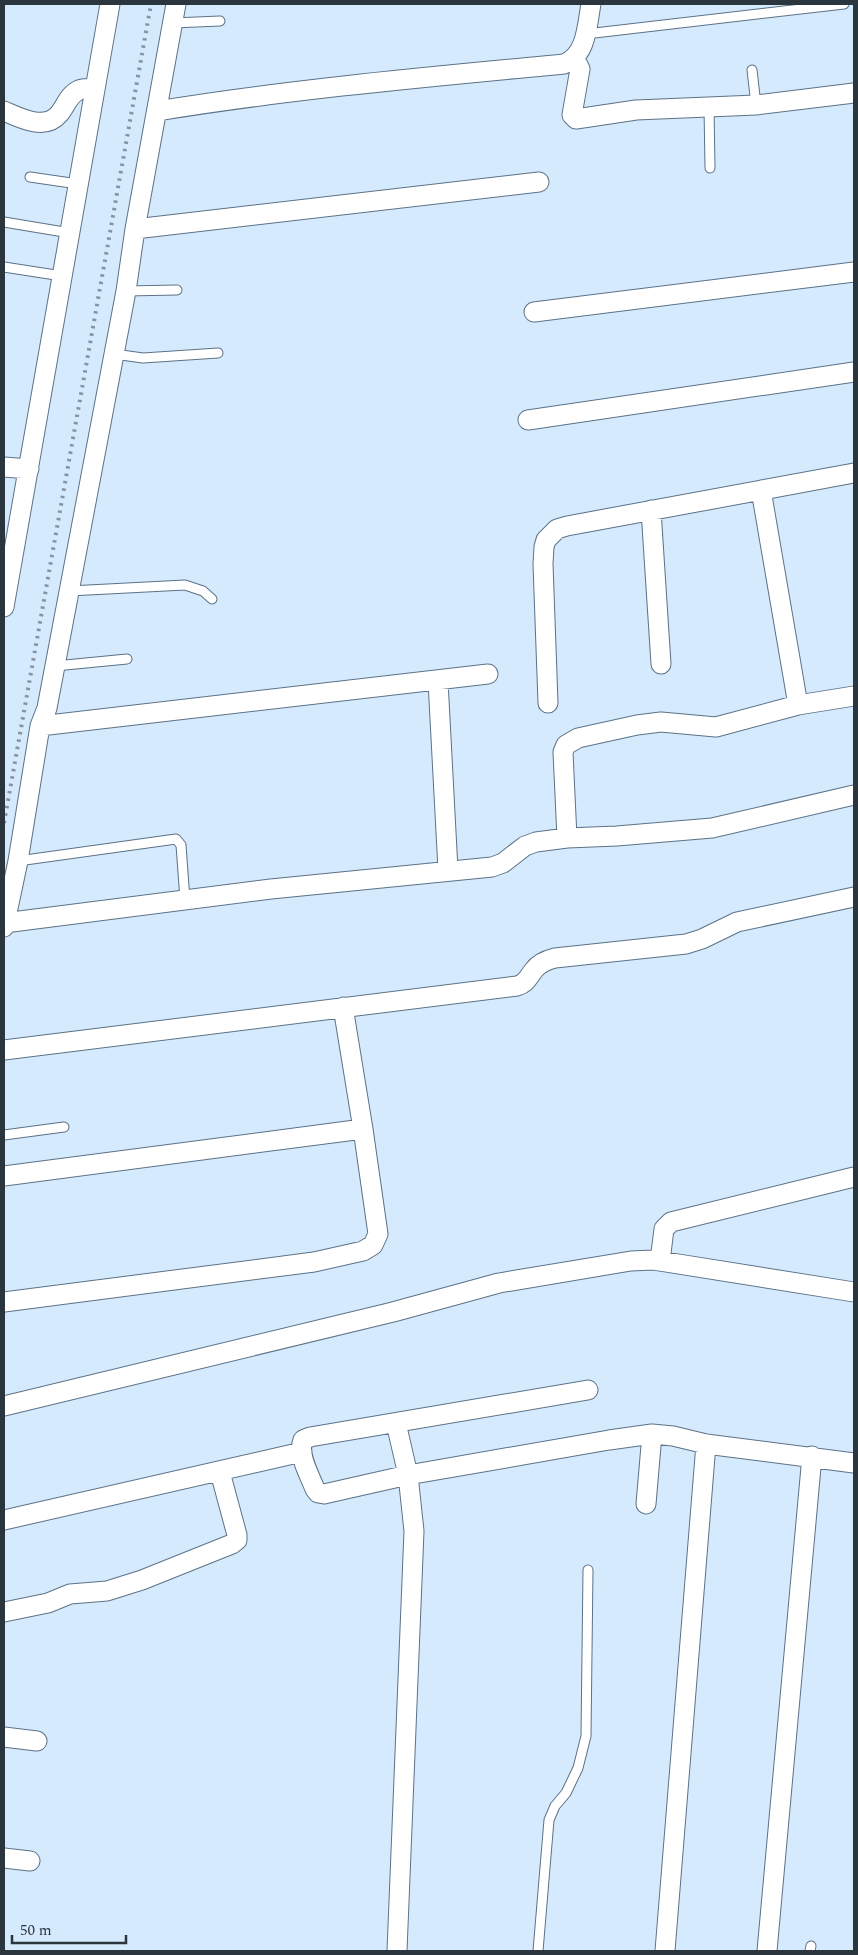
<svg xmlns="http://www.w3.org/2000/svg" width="858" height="1955" viewBox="0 0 858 1955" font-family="Spectral,serif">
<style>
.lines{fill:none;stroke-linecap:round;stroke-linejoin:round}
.service-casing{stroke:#5b7287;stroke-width:11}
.minor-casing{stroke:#5b7287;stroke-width:21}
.service{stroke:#fff;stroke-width:9}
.minor{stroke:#fff;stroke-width:19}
.rail{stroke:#8594a2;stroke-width:4;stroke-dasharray:2.5 5;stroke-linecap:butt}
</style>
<rect width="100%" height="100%" fill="#d6eafd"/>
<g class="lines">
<g class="service-casing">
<path id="service" d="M173,23L220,21
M586,34L844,4
M752,70L756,105
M709,107L710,168
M30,177L78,184
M4,222L70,233
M4,267L62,276
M126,291L177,290
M114,354L143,358L218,353
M69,591L185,585L203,591L212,599
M55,666L127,659
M18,861L176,839L181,845L185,900
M4,1135L64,1127
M538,1951L549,1820L555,1806L566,1793L578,1768L586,1736L588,1570
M810,1951L811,1946"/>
</g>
<g class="minor-casing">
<path id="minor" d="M572,61L578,65L580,69L572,115L576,119L636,110L756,105L854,93
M4,111C20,118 45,131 59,114C66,106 68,95 79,90C83,88 90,89 95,88
M157,111C292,89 428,77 564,64C587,55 587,25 591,4
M135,229L539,182
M534,312L854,272
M528,420L854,372
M4,467L29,469
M761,490L798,705
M651,510L661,664
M4,607L110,4
M438,681L448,870
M548,703L543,564L544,547L546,540L557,529L567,526L854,473
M40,726L488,674
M567,838L563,752L566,745L578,738L637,725L661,722L716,727L798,705L854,696
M4,923L271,889L492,867L503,863L525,846L536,842L567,838L617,836L712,828L854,795
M4,927L18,861L40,726L47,708L126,291L135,229L176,4
M4,1050L517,986C527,983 528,977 534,970C539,963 547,960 555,958L686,944L702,939L737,922L854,897
M4,1176L363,1129
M660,1261L664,1229L671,1222L854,1177
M4,1302L314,1262L363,1251L373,1245L378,1234L363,1129L343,1007
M588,1390L310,1437L303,1440C297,1454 310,1476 315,1489L318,1493L324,1494L408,1475L609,1440L652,1434L673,1436L706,1444L854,1463
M4,1406L393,1312L499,1283L631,1261L653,1260L854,1292
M396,1423L408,1475L414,1531L397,1951
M646,1504L652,1434
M4,1520L302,1452
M4,1612L48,1603L70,1594L107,1591L142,1580L232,1544L237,1540V1535L220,1472
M4,1737L37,1741
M4,1858L30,1861
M665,1951L706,1444
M767,1951L812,1456"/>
</g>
<use href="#service" class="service"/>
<use href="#minor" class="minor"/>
<path class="rail" d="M4,823L151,4"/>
</g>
<rect width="858" height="1955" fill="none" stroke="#2b353e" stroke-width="10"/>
<path d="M12 1935v8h114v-8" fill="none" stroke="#2b353e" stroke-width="2.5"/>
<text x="20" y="1935" font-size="15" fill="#2b353e" stroke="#d6eafd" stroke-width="4" paint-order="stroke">50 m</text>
</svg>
